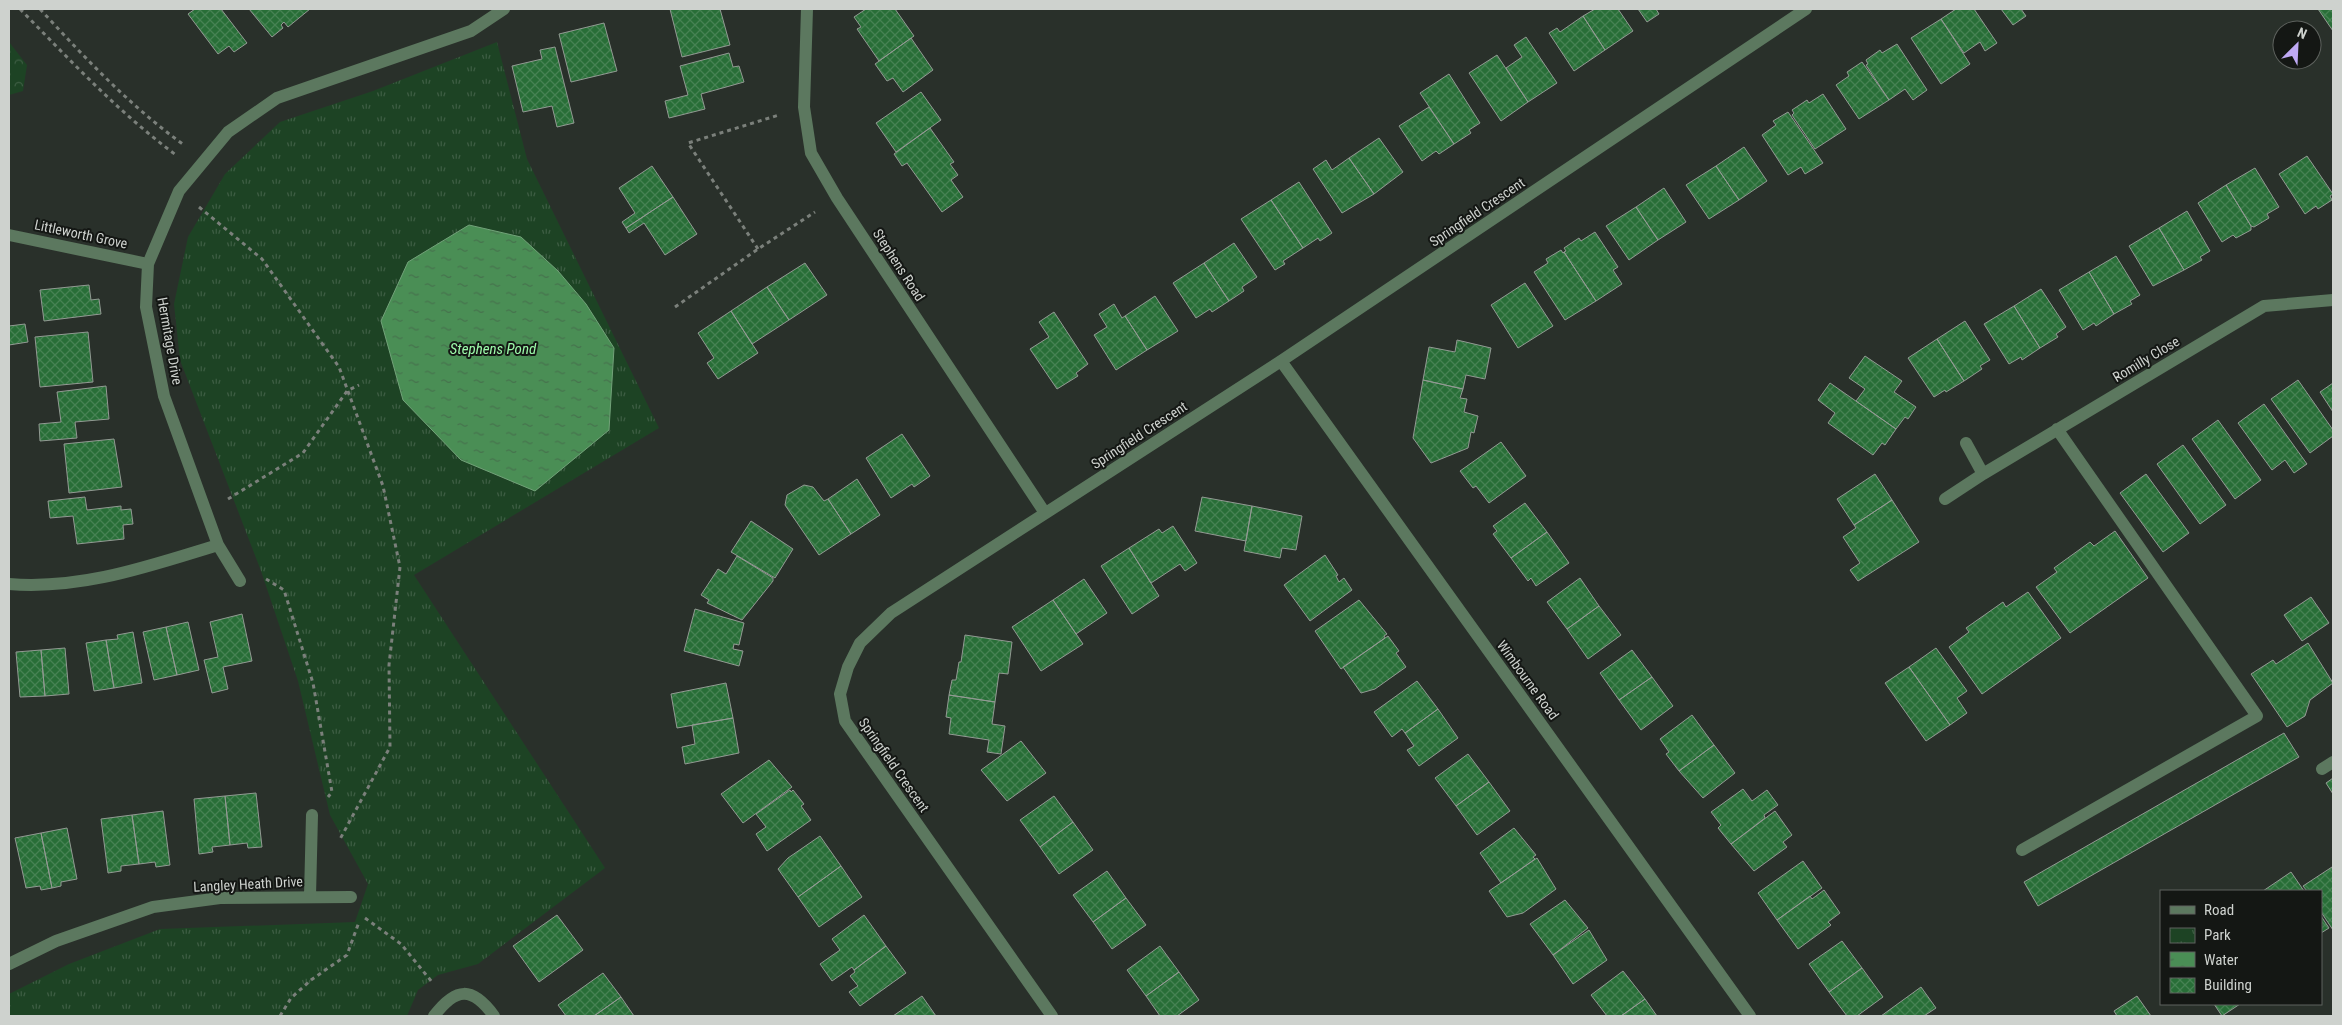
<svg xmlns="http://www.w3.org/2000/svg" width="2342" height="1025" viewBox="0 0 2342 1025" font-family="'Roboto Condensed',sans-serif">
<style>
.forest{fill:url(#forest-crowns)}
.park{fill:url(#park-tufts)}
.water{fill:url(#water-ripples);stroke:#72a279}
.building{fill:url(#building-cross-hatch);stroke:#929a93}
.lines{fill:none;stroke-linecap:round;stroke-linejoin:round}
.path{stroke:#7b807b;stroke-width:3;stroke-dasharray:4 4;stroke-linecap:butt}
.minor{stroke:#5c785f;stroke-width:12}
.labels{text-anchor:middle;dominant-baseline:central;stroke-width:4;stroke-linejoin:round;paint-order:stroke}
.street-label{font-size:14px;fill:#ced2ce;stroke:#141714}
.water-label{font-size:15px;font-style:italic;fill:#9dfaaa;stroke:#141714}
</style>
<defs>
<pattern id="forest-crowns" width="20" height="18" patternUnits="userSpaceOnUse" patternTransform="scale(1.25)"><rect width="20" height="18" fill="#1d4324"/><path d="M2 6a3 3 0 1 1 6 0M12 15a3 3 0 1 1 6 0" fill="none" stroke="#3d5d43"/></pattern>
<pattern id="park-tufts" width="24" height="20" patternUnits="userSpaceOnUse" patternTransform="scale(1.25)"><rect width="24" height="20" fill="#1d4324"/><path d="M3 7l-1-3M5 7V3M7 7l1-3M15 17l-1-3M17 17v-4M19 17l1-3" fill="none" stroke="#3d5d43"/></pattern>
<pattern id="water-ripples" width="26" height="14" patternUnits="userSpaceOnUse" patternTransform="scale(1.25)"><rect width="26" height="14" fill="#4a8e55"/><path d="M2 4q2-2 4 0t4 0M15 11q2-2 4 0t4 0" fill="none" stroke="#46724d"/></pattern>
<pattern id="building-cross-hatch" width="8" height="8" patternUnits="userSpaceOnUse" patternTransform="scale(1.25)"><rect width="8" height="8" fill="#286e37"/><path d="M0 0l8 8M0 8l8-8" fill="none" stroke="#468253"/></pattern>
</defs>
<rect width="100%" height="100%" fill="#29302a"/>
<path class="forest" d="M9,42L27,65L23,91L9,95Z"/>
<path class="park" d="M497,42L527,159L659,428L414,575L605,868L478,964L438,975L418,990L407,1016H9V994L69,964L160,929L355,922L368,884L330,815L298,681L261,571L180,360L174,304L188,237L225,174L280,122L373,91Z"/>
<path class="water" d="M469,225L521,237L558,271L586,304L614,348L609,430L535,491L461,460L403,400L381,321L408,262Z"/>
<path class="building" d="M195,9H221L247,43L234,52L229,46L218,54L188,14Z
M249,9H310L288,27L284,22L281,25L283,28L272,37Z
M670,9H720L730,45L682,57Z
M866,9H895L914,36L879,61L857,29L861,27L854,17Z
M1595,9H1618L1633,31L1605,50L1583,16Z
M1638,9H1656L1659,14L1647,22Z
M1956,9H1974L1997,43L1985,51L1980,42L1964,53L1941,19Z
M2001,9H2021L2026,16L2013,25Z
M2318,9H2333V31Z
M1583,16L1605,50L1574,71L1549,33L1557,28L1560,32Z
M1941,19L1970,64L1941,84L1911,38Z
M604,23L617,71L571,82L559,34Z
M1526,37L1557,83L1528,102L1506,68L1522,57L1514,45Z
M911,38L933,70L903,92L893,78L887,81L875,64Z
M1897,44L1927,90L1913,100L1905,89L1889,100L1866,65L1868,64L1866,60L1880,50L1882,53Z
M555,47L574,123L557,127L552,106L523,112L512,66L542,59L540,50Z
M729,53L733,67L739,66L744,82L701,94L705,109L669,118L665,101L688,95L680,66Z
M1497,55L1528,102L1501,121L1469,73Z
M1862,62L1889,100L1859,119L1836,85L1849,76L1847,72Z
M1449,74L1480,123L1469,130L1471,133L1454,144L1420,93Z
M921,92L941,120L896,152L876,123Z
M1823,94L1846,129L1815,149L1792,115L1794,113L1792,110L1807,100L1809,103Z
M1429,107L1454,144L1439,154L1436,151L1422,161L1399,126Z
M1788,112L1823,163L1805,174L1801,167L1788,175L1762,135L1776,125L1773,121Z
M930,128L954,162L950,164L958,175L951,180L963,197L942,212L907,163L902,166L894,154Z
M1379,138L1403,172L1374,194L1349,158Z
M1744,147L1767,181L1739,200L1716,166Z
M2307,156L2333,194L2330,196L2332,200L2318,209L2316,206L2305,214L2279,174Z
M1349,158L1374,194L1342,213L1313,169L1326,160L1332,170Z
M652,166L673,197L626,228L622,222L635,213L619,188Z
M1716,166L1739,200L1709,219L1686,185Z
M2255,168L2279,207L2267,214L2269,218L2254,227L2251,226L2226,185Z
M1299,182L1332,233L1320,241L1318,238L1303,248L1271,200Z
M2226,185L2251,226V230L2236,238L2233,235L2222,242L2198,203Z
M1664,188L1686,222L1658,240L1636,207Z
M673,197L697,234L665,255L644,223L629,233L626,228Z
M1271,200L1303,248L1283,261L1285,264L1275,270L1241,219Z
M1636,207L1658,240L1629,260L1606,226Z
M2187,211L2210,251L2200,257L2202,260L2184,270L2159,228Z
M2159,228L2184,270L2153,286L2129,246Z
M1595,232L1618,267L1613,270L1622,284L1596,301L1564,252L1566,251L1564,248L1579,238L1581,241Z
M1234,243L1257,277L1242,287L1244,291L1229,301L1204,263Z
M1561,250L1563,253L1564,252L1596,301L1565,320L1534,272L1548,263L1546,259Z
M2116,256L2140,295L2130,301L2132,304L2114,314L2089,272Z
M805,263L827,295L789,320L767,287Z
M1204,263L1229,301L1212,312L1210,309L1196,318L1173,283Z
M2089,272L2114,314L2096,326L2094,323L2083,330L2059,290Z
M1525,283L1553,326L1518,348L1491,305Z
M89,285L91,300L99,299L101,314L44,321L40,290Z
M767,287L789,320L752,344L731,311Z
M2041,289L2066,327L2056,334L2058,337L2040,348L2014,306Z
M1155,296L1178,331L1147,350L1125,316Z
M1114,304L1122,318L1125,316L1147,350L1116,370L1094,335L1107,327L1099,314Z
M2014,306L2040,348L2022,360L2021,357L2009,364L1984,324Z
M731,311L758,353L718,379L707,363L714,358L698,333Z
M1054,312L1088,364L1076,373L1078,376L1057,389L1030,349L1049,337L1039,322Z
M1965,321L1990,360L1980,366L1982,369L1964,381L1937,339Z
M25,324L28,342L9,345V326Z
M88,332L93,382L40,387L35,337Z
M1937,339L1964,381L1946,392L1945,390L1934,397L1908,358Z
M1457,340L1491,348L1485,379L1466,375L1463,389L1423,380L1429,347L1455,352Z
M1865,356L1902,381L1894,392L1916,407L1908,419L1905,417L1896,429L1856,401L1865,389L1849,378Z
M1423,380L1463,389L1460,398L1467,399L1464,412L1478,416L1474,433L1471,432L1468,448L1431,463L1413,438Z
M2298,380L2333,430V436L2310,453L2271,399Z
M1830,383L1896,429L1885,445L1882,443L1873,455L1828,423L1835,413L1818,400Z
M2333,383V412L2320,392Z
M106,386L109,419L75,422L77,438L40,441L39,424L61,422L57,392Z
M2264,404L2307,464L2294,473L2285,460L2272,470L2238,423Z
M2218,420L2261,480L2235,499L2192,439Z
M902,434L930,476L914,487L912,484L891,498L866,458Z
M114,439L122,487L69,493L64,444Z
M1501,442L1526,476L1489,503L1476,486L1473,488L1460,471Z
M2183,445L2226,505L2200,524L2157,464Z
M1875,474L1892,500L1854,525L1837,499Z
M2146,474L2189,533L2163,552L2120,493Z
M857,479L880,515L851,534L828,499Z
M804,485L813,487L824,501L828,499L851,534L819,555L785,505L787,495Z
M85,497L87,510L121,506V510L131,509L133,524L123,525L124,539L77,544L73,516L50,518L48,501Z
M1202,497L1252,506L1246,541L1195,531Z
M1892,500L1919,542L1858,581L1850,570L1860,563L1843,537L1856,528L1854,525Z
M1525,503L1547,532L1511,558L1493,534L1497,531L1493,526Z
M1252,506L1302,516L1296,550L1282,548L1280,558L1244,551Z
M751,521L793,549L775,578L731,552Z
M1173,526L1197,563L1185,571L1180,564L1151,583L1129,548L1159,529L1162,533Z
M2115,531L2148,578L2070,633L2036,587L2057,572L2054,568L2090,542L2094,546Z
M1547,532L1569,563L1536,586L1531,578L1528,581L1511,558Z
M1129,548L1159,596L1132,614L1101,566Z
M1325,555L1338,575L1336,576L1339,582L1344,578L1352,590L1310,621L1284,585Z
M737,556L773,578V581L742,620L707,603L709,600L701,595L718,569L726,574Z
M1580,578L1599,606L1567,629L1547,602Z
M1084,579L1107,613L1076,634L1053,600Z
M2028,592L2061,638L1982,694L1949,647L1969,632L1966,628L2003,602L2006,607Z
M2311,597L2329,623L2302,641L2284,615Z
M1053,600L1083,644L1041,671L1012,627Z
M1359,600L1387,634L1384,636L1385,638L1341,669L1315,631Z
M1599,606L1621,635L1588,659L1567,629Z
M695,609L744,623L739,645L734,644L733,649L743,651L739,666L684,651Z
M242,614L252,661L223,667L228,689L212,693L204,660L218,657L210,622Z
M188,622L199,670L177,675L166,627Z
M166,627L177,675L154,680L143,632Z
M133,632L142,683L114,688L106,640L118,639L117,635Z
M965,635L1012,642L1008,674L999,673L995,702L949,695L952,680H956L959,662H961Z
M1388,636L1399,651L1396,653L1406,667L1375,689L1361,693L1343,667Z
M106,640L114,688L94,691L86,643Z
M2308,643L2333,683L2310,700L2305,716L2287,727L2251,674L2273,660L2276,664Z
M65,648L69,694L45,696L41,650Z
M1936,648L1967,691L1957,698L1967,713L1950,725L1909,667Z
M41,650L45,696L20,697L16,652Z
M1632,650L1652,677L1619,700L1600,673Z
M1909,667L1950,725L1926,741L1885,683Z
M1652,677L1673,706L1641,730L1619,700Z
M1417,681L1438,709L1405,733L1402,729L1392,737L1374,712Z
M726,683L733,718L677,728L671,694Z
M949,695L995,702L992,724L1005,726L1001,754L987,752L989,740L949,734L951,718L946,717Z
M1438,709L1458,738L1419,766L1407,750L1414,746L1405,733Z
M1692,715L1714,745L1679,771L1666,754L1669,752L1660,739Z
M733,718L739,753L685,764L682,747L695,744L692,725Z
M2284,733L2299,757L2038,906L2024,882Z
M1021,741L1046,773L1007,801L981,770Z
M1714,745L1735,773L1703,798L1679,771Z
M1468,754L1489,782L1456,806L1435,778Z
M769,760L792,787L743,823L721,794Z
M2333,778V794L2326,783Z
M1489,782L1510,811L1477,835L1456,806Z
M1743,789L1752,801L1767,790L1778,805L1764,815L1765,818L1731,844L1718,828L1721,825L1711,812Z
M790,790L791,792L793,790L804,804L801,806L811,820L767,851L756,834L766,827L756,814Z
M256,793L262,847L248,848L247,843L230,845L225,796Z
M225,796L230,845L212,847L213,852L199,854L194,799Z
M1054,796L1073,822L1040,847L1020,820Z
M163,811L170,865L156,867L155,862L139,864L132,815Z
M1775,811L1792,835L1783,842L1787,847L1754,871L1731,844Z
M132,815L139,864L121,866V871L108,873L101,819Z
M1073,822L1093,850L1059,874L1040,847Z
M67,828L77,879L61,882V886L52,888L41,833Z
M1514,828L1536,855L1533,857L1535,859L1501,883L1480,853Z
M41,833L52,888L41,890L40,886L26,888L15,838Z
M820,836L841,866L798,897L778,869L788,858Z
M1537,858L1556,889L1523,913L1507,917L1489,891Z
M1803,861L1822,888L1777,920L1758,893Z
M841,866L862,897L819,927L798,897Z
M2332,867L2333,868V930L2321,912V891H2307L2303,886Z
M1107,871L1126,898L1093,922L1073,895Z
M2291,872L2304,891H2263Z
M1824,890L1840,913L1828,922L1831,925L1798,949L1777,920L1810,896L1812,899Z
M1126,898L1146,925L1112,949L1093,922Z
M1565,900L1588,928L1553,955L1530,924Z
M557,915L583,950L539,982L513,946Z
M864,915L886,946L854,970L852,967L832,981L820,964L840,950L832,939Z
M2321,916L2329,928L2321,933Z
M1589,930L1607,960L1573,984L1553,955Z
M1842,941L1862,968L1829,992L1809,964Z
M886,946L906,973L860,1006L849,992L858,986L850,976L855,972L854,970Z
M1160,946L1179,972L1146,996L1127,970Z
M1862,968L1883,997L1857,1016H1847L1829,992Z
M1623,971L1645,999L1621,1016H1607L1591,995Z
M1179,972L1199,1000L1177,1016H1160L1146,996Z
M603,973L621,997L594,1016H566L558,1005Z
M1921,987L1936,1008L1924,1016H1881Z
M922,996L936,1016H893Z
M2137,996L2151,1016H2117L2114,1011Z
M621,997L634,1016H594Z
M1645,999L1657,1016H1621Z
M2214,1004H2240L2222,1016Z"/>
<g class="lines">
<path class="path" d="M20,9C70,60 118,112 176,155
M40,9C85,58 130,106 184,145
M199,207L262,259L339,367L383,486L400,567L389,665L390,747L339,841
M758,249L688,143L779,115
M675,307L758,249L815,212
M228,499L303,453L347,391L359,385
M266,579L284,590L313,683L332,792L328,797
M365,918L401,944L432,982
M280,1016L291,998L311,980L347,955L359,922"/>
<path class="minor" d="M807,9L804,107L811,153L837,198L1045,513
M9,235L148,264
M1281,361L1750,1016
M1966,443L1983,474
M1945,499L1983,474L2264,306L2333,300
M240,581L218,545L164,396L146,307L148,264L179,191L228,132L277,98L471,31L504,9
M9,584C82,590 149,566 218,545
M2322,769L2333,762
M2022,850L2257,716L2057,429
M310,896L312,815
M9,964L56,941L153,907L220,898L351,897
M434,1016C456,987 472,986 494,1016
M1052,1016L845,721L840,694L848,667L860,643L891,613L1281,361L1806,9"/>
</g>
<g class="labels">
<g class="street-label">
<text transform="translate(1477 212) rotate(-34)">Springfield Crescent</text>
<text transform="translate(81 234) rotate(12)">Littleworth Grove</text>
<text transform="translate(899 265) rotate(57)">Stephens Road</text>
<text transform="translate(170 341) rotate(80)">Hermitage Drive</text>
<text transform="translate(2146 359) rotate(-31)">Romilly Close</text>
<text transform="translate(1139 435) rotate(-33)">Springfield Crescent</text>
<text transform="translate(1528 680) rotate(54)">Wimbourne Road</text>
<text transform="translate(894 765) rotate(55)">Springfield Crescent</text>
<text transform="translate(248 884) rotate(-3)">Langley Heath Drive</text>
</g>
<g class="water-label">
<text x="493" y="349">Stephens Pond</text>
</g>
</g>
<rect width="2342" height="1025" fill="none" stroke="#ced2ce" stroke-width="20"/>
<rect x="2160" y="890" width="162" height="115" fill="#141714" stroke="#5e625e"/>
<rect x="2170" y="906" width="25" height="8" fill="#5c785f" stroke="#5e625e"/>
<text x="2204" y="915" font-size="15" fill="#ced2ce">Road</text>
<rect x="2170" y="928" width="25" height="15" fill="url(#park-tufts)" stroke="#5e625e"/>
<text x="2204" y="940" font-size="15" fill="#ced2ce">Park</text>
<rect x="2170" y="952" width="25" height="15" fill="url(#water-ripples)" stroke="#5e625e"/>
<text x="2204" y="965" font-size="15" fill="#ced2ce">Water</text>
<rect x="2170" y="978" width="25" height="15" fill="url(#building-cross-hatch)" stroke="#5e625e"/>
<text x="2204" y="990" font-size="15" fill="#ced2ce">Building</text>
<g transform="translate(2297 45) rotate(24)"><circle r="24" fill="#141714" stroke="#5e625e"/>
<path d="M0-4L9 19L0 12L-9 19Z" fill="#bfa9f4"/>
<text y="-8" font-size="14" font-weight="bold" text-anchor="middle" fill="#ced2ce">N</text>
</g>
</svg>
